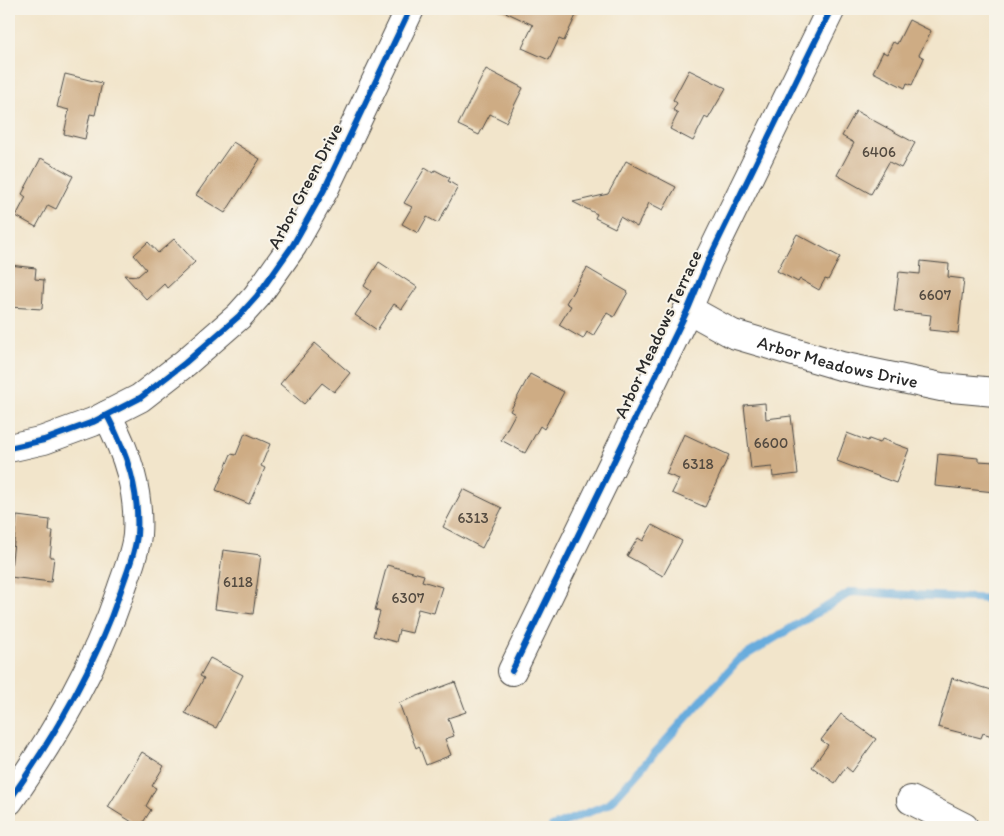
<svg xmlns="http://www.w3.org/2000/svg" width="1004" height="836" viewBox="0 0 1004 836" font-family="Itim,sans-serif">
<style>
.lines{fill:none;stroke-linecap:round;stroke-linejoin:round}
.stream{stroke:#68acdd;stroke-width:8}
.building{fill:#ceac84}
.minor-casing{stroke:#494743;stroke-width:30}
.minor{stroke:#fff;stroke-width:28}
.cycleway-casing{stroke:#f7f3e8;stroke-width:9}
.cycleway{stroke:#0057b8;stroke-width:6}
.labels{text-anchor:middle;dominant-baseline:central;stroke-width:4;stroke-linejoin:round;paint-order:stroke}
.number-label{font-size:15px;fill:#544b41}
.street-label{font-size:18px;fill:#2b2b2b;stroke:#f7f3e8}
</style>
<rect width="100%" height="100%" fill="#f7f3e8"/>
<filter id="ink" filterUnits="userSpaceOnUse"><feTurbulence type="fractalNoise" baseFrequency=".02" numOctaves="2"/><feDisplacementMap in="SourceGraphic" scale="10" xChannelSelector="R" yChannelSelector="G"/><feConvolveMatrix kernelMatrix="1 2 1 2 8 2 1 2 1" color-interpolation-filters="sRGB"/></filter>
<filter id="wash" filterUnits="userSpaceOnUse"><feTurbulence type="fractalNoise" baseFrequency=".0096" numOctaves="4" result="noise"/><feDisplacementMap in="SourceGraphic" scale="20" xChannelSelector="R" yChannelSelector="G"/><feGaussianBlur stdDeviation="1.12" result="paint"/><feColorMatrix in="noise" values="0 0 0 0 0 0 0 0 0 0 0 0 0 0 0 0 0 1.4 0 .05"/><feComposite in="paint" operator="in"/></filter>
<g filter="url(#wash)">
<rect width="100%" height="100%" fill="#f2e5cb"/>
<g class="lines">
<path class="stream" d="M552,827L609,804L738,660L851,592L995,599"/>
</g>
<g id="blocks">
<path class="building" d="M499,9H579L564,41L559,39L549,60L522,48L533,25Z
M909,20L931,31L919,55L924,58L912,85L907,83L905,88L873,72L883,52L887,54L893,42L897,44Z
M486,69L523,88L506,122L490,114L479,135L458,125Z
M689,70L726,88L708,119L705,117L693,141L670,129L678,113L673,110L677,103L673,100Z
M65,74L102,83L95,115L90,114L85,139L64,134L69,110L57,107Z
M856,111L915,143L901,168L889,162L871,194L837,175L854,143L842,136Z
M233,142L260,159L225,213L196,195Z
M41,158L73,176L56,209L48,205L36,227L16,216L26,197L22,194Z
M626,161L676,187L663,210L649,203L637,227L620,217L615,228L595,218L597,214L573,202L608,194Z
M425,168L433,173L435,170L450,178L448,181L458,187L438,223L427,217L418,233L402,224L412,207L404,203Z
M797,234L840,257L828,280L825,279L819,290L800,279L798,282L777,271Z
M174,239L195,262L167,288L164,284L147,300L124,275L138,276L146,269L134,255L148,242L158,253Z
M921,261L949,264L948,277L964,279L958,333L929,330L931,315L894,311L899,272L920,274Z
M379,262L417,287L402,309L394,304L377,330L355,315L371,291L364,286Z
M9,265L36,268L35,279L44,280L42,309L9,307Z
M587,268L628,292L614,317L607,313L593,336L587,332L583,339L559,325L571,306L566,303Z
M315,343L350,373L334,392L322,383L304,404L280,384Z
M530,374L564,392L544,429L540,426L525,453L501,440L515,414L510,411Z
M765,403L766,419L791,416L798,474L773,477L772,467L751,469L744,405Z
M245,433L270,444L261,466L265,468L249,504L216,490L231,454L236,455Z
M847,433L868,441L869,439L880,443L882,439L909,449L896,483L837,461Z
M684,434L729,455L705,507L672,493L679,479L666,474Z
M938,454L978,458V461L995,462V492L935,486Z
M463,489L502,508L482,548L443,527Z
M17,516L50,520L49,531H53L50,557H54L51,582L10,577Z
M652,525L682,541L663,576L627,556L638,538L643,541Z
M223,550L261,555L253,614L215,609Z
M387,565L424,575L422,581L442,587L434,613L418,609L412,633L399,630L396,642L373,636L380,612L375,610Z
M210,658L243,675L216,728L185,713L204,678L200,676Z
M952,678L995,691V737L983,733L981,738L938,727Z
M455,682L466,712L448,718L454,736L445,739L451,755L426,765L419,746L416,748L399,703Z
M841,714L876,739L852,772L846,767L835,783L812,767L828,745L821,740Z
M142,752L164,766L152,786L156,788L146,806L151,810L140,827L108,807Z"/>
</g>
</g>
<g filter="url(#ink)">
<use href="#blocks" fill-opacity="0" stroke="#494743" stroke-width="1"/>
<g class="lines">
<g class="minor-casing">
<g id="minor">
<path id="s1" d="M688,309L733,334L841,366L941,387L995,392"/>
<path d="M9,448L44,440L93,422L140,398L185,363L239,316L257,296L293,245L324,190L410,9"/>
<path d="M512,671L688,309L708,261L831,9"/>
<path d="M911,800L964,827"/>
<path d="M9,801C55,735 95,667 121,590C127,572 135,554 137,535C140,491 127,453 107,415"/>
</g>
</g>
<use href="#minor" class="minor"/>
<g class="cycleway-casing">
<path id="cycleway" d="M9,448L44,440L93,422L140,398L185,363L239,316L257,296L293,245L324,190L410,9
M512,671L688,309L708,261L831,9
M9,801C55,735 95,667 121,590C127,572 135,554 137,535C140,491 127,453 107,415"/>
</g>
<use href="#cycleway" class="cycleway"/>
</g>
</g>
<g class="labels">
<g class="number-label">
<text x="879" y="152">6406</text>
<text x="935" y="295">6607</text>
<text x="771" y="443">6600</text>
<text x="698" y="464">6318</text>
<text x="473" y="518">6313</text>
<text x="238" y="582">6118</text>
<text x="408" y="598">6307</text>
</g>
<g class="street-label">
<text transform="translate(305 186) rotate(-62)">Arbor Green Drive</text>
<text transform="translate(658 334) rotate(-65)">Arbor Meadows Terrace</text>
<text stroke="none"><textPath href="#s1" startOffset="160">Arbor Meadows Drive</textPath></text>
</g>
</g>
<rect width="1004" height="836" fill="none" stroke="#f7f3e8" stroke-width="30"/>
</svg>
